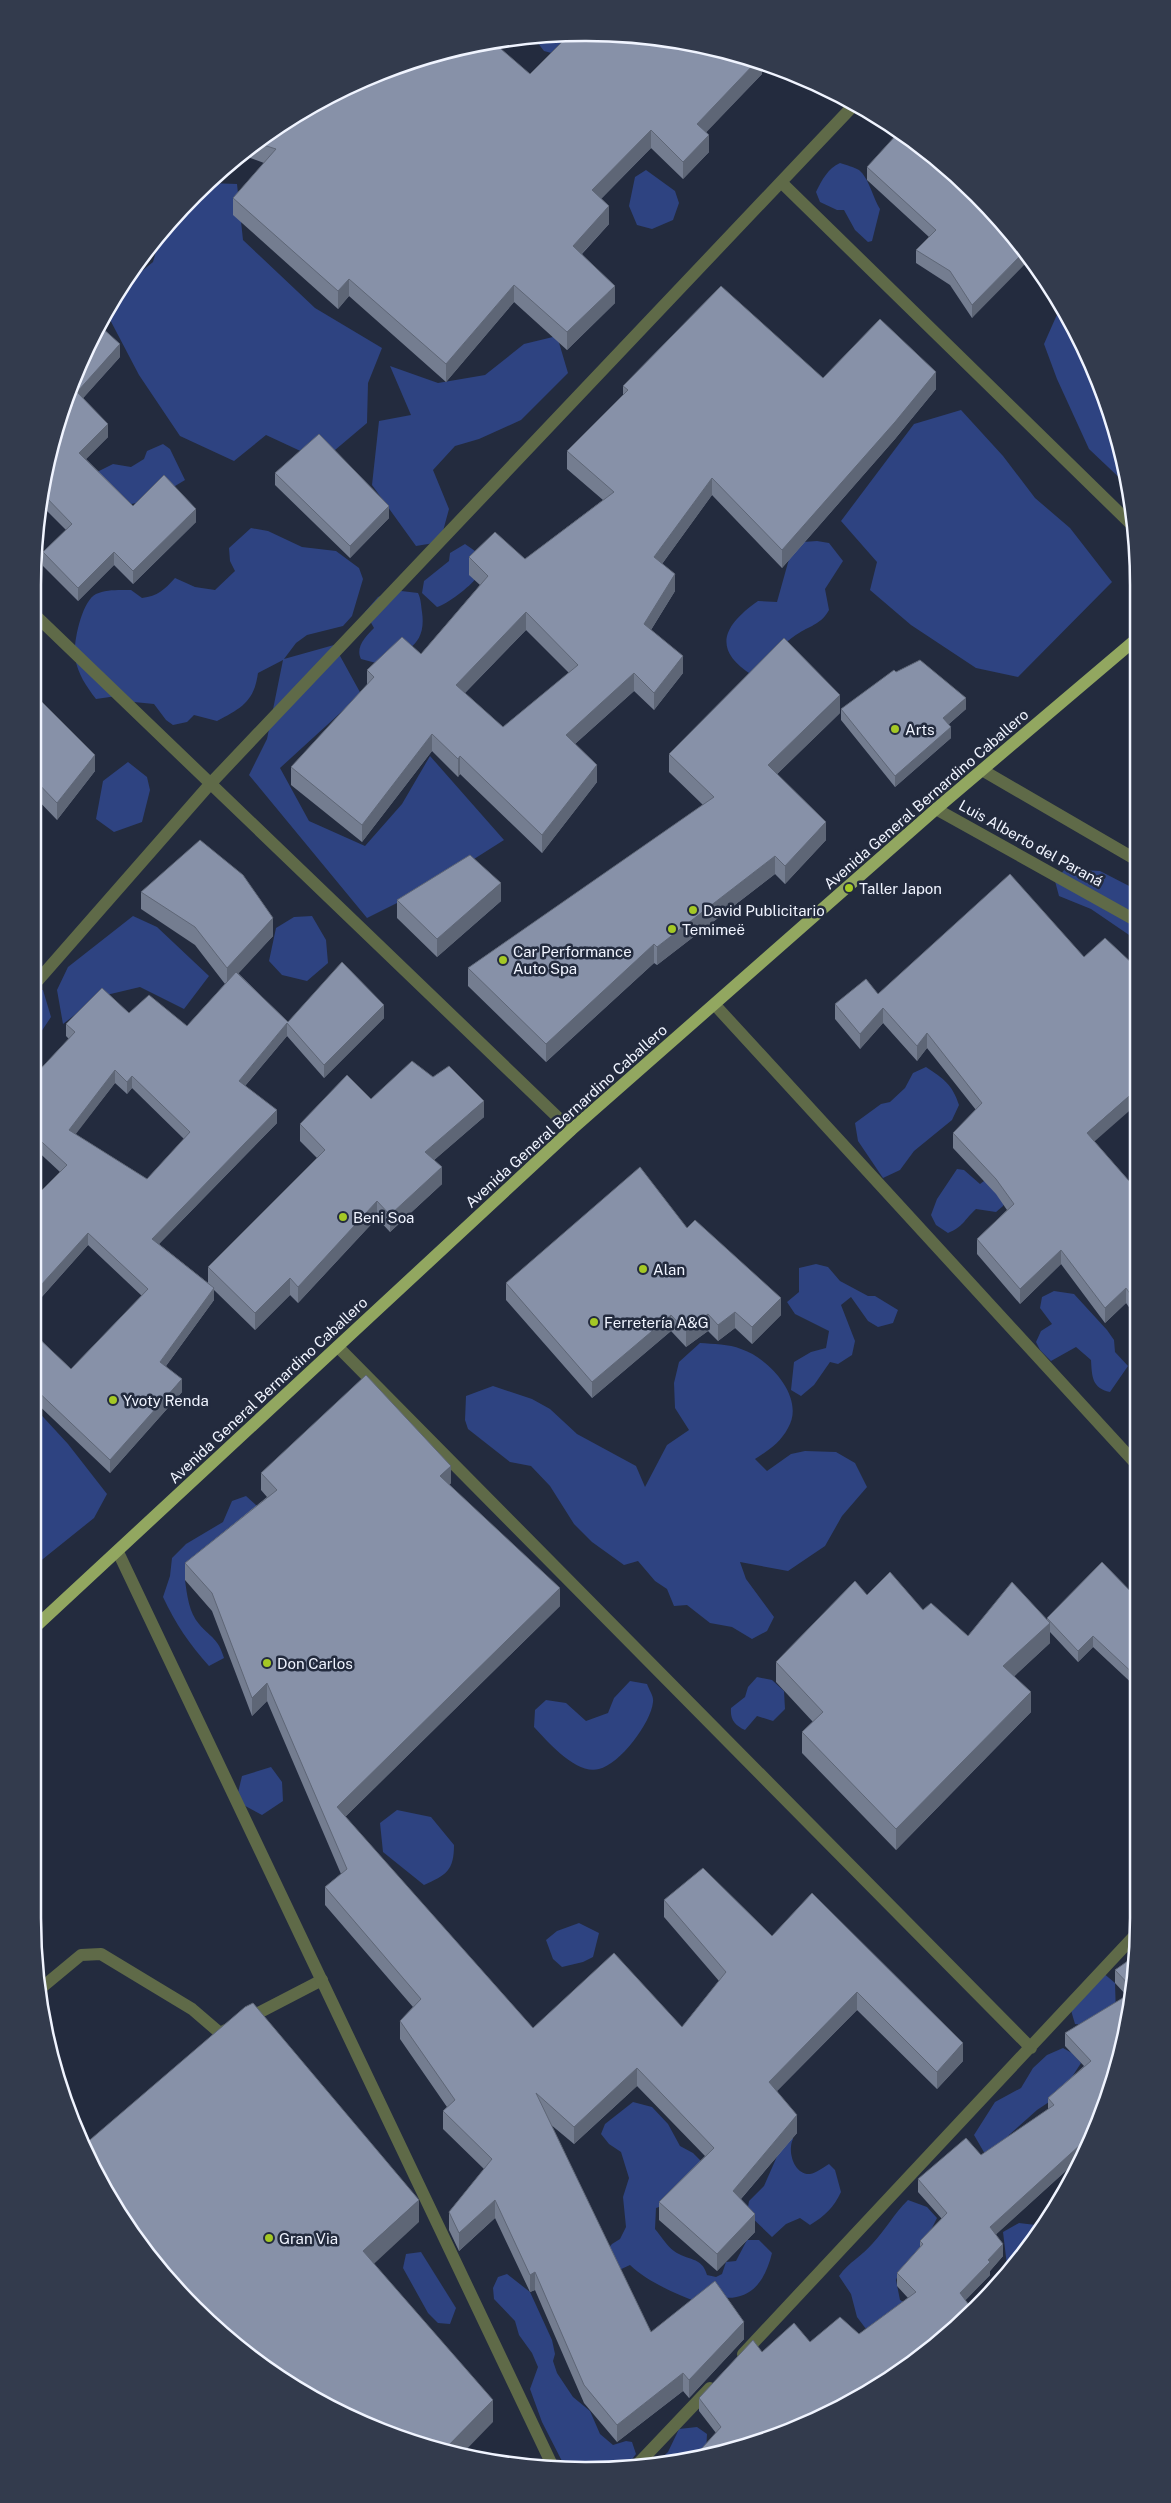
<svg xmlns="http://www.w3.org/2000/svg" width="1171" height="2503" viewBox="0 0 1171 2503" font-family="'Public Sans',sans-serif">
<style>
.green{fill:#2e4381}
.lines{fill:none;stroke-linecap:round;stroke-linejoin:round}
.lane{stroke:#5f6a48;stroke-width:12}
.street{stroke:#5f6a48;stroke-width:12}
.primary{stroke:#92a760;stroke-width:12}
.wall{fill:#747d90;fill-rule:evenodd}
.shaded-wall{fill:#5e6676}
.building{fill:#8791a8;stroke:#5e6676;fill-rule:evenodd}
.poi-dot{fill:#a4c825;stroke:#232b3e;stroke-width:2}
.labels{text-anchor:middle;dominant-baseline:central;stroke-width:5;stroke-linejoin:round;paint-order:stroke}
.poi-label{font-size:15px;fill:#f0f4ff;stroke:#232b3e;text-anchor:start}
.street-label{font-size:15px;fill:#f0f4ff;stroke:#232b3e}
.rim{fill:none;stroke:#f0f4ff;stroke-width:2.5}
</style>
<rect width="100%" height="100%" fill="#232b3e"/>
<path class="green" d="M573,34L559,55L544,51L534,38Z
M840,163C846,165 854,167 859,170C869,178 873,198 880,209L872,241L868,242L855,230L844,210H837L820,202L816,192C822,180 828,168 840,163Z
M646,170L675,191L679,203L673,220L652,229L637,225L629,206L635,177Z
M209,183L237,184L243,240L315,308L382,348L368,383L367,423L322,461L266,435L234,461L180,436L139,375L107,314L120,289L153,262L160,237L195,194Z
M1059,310L1096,374L1126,484L1089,449L1057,379L1044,344Z
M557,336L568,373L521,420L479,439L455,446L433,470L449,509L440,542L416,546L372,485L379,421L411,415L390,366L438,383L485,375L524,344Z
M961,410L1003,456L1035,498L1070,528L1112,582L1018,677L976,668L911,625L870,590L877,562L841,521L914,424Z
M163,444L170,449L185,480L152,500L126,505L85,478L113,464L131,467L144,459L147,451Z
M251,528L268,531L302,547L336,551L359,568L363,579L352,616L343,626L307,635L296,643L284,659L334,645L361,694L280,768L309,821L365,846L402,804L430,756L504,840L433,885L367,918L249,775L267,739L283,660L258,673C254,702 241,708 217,721L194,715L187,722L173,725L166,720L154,704L134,702L117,696L96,699C86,686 78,674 75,658C73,642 82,601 96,594C106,589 121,590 131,590L142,598C158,596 164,590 175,578L195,587L215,590L235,571L230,561L229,548Z
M817,541L829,543L843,561L825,589L829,610C821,624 812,625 799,633C786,640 764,664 752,675C711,649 724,625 758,601L777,602L789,559L803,542Z
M465,544L475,551L480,558C479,564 479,573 476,578C471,586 446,605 437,607L422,593L424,581L449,561L450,553Z
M393,590L418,593C421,599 421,605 422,612C427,647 404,652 377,666L376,663L361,659C355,647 366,636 374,628L365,612L378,597Z
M128,762L147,777L150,790L142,822L114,832L96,819L103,781Z
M1065,869L1100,871L1135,889V939L1091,909L1059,896L1055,881Z
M133,916L157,927L209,976L184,1009L140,987L98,997L63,1024L57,990L68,967Z
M312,916L326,940L328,963L307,981L282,975L269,961L276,928L294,917Z
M33,990H43L51,1017L33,1044Z
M926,1067C944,1079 952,1084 959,1105L952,1120L914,1151L900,1170L883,1178L858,1141L855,1123L881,1104L890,1102L905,1088L913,1073Z
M957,1169L964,1170L980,1184L988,1178L1006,1199L1003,1206L996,1212L976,1209C964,1220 963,1227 948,1233L936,1225L931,1215L937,1199Z
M816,1264L828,1267L840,1281L868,1296H875L898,1310L893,1323L878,1327L868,1321L851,1297L841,1305L855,1341L852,1355L838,1364L830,1362L814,1385L801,1396L791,1390L794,1362L811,1352L826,1348L829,1331L795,1314L787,1302L799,1292V1268Z
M1054,1291L1074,1294L1107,1330L1114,1340L1115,1352L1128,1366L1110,1392C1092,1388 1092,1377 1091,1360L1076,1347L1051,1361L1040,1350L1036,1342L1041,1331L1052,1324L1040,1308L1042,1297Z
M700,1343C713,1344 729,1344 741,1349C769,1358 806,1398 788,1428C780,1443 769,1450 755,1459L767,1471L791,1454L805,1451L836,1452L855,1463L867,1487L842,1516L825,1546L788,1571L740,1562L746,1579L774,1617L767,1631L752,1639L732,1627L710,1623L687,1605L674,1606L667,1589L655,1581L638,1561L624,1565L592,1542L574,1524L550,1486L531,1466L510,1462L468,1429L465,1420L466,1396L493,1386L532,1399L550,1409L577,1434L636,1466L645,1487L667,1445L689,1430L675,1408L674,1383L679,1362Z
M33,1406L68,1444L107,1494L94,1518L33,1567Z
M246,1496L266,1514L185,1580C187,1595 189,1613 199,1624C212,1639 218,1638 224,1658L209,1666C190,1645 175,1623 163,1597L170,1576L172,1558L186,1544L223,1522L232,1501Z
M757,1677L772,1680L784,1691L785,1709L773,1721L757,1716L745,1730C735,1725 730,1720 731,1708L745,1697L748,1687Z
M630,1681L647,1684C649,1690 654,1696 653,1702C651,1723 620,1764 599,1769C576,1775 548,1742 534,1727L535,1710L546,1700L566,1703L586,1721L608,1713L614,1698Z
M271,1767L282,1782L283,1801L262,1815L236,1801L242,1776Z
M397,1810L431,1817L454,1845C454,1871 446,1875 424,1885L383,1852L380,1823Z
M579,1923L599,1933L593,1957L583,1962L562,1967L553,1959L546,1940L557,1931Z
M1102,1972L1115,1983L1116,2015L1100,2027L1075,2024L1068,2000Z
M1063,2048L1072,2053L1081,2063L1061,2094L1037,2110L1009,2135L998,2155L985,2154L974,2135L995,2102L1021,2088L1033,2068L1047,2055Z
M633,2102L652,2107L668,2124L680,2146L693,2153L705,2165L668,2204L656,2208L655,2229C661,2236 667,2246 674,2251C687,2261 702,2256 707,2275L716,2277L722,2274L726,2262L736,2261L747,2240H759L772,2253C764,2285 748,2304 713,2296L699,2303C675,2293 649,2283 630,2265L617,2271L597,2261L612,2244L620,2239L626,2227L623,2197L629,2178L621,2152L609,2144L601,2134L605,2124Z
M789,2129L793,2139C787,2151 794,2175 810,2174C816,2173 824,2167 829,2164L835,2170L841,2192C834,2207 825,2216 810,2225L800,2218L786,2224L772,2237L747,2213L749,2201L764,2186Z
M908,2200L927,2207L937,2218L928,2236L925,2249L898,2275L896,2280L900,2300L913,2307L872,2337L857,2317L851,2294L839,2276C849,2262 862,2256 873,2243C886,2229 893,2215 908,2200Z
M1049,2218L1045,2224L1008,2274L1003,2232L1019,2223L1044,2226Z
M421,2252L456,2308L450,2324L438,2323L428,2313L403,2268L406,2254Z
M507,2274L530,2292L552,2340L555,2354L553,2361L557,2373L573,2397L590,2411L600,2434L613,2445L626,2441L632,2442L636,2454L626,2467L566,2469L542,2422L530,2389L538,2367L532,2353L519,2335L515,2321L494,2299L493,2288L498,2277Z
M697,2427L707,2434L706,2453L653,2466L668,2452L679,2429Z"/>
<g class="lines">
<path class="lane" d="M40,1989L81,1955L101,1954L192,2009L220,2033L322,1980"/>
<path class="street" d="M781,182L1134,527
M33,613L571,1130
M982,770L1135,859
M936,809L1135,920
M33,986L211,783L852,107
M715,1005L1137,1465
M338,1347L1031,2048
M118,1552L554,2469
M743,2354L1137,1933
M636,2466L710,2388"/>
<path class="primary" d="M33,1629L571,1130L936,809L1134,641"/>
</g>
<path class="wall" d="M762,64V74L706,132L709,152L683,179L651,148L601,199L609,224L582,254L615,303L567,350L514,302L446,382L349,296L338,309L233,215V198L264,163L242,155L279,126L311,108L310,111L530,74Z
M867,167L1024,249L972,318L950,285L916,263V250L929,237L867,180Z
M120,357L83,398L108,437L86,459L133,506L196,522L133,584L114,565L78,601L43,566V552L66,530L40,504L43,477L75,374Z
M823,378L936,389L895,439L782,568L712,495L662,564L675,591L651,630L683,673L654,710L634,691L575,744L597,782L542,853L460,774L458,777L432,751L362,842L291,785V767L367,685V670L421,654L480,585L469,575V557L525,559L603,500L567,469V451L623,395V386ZM526,630L569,673L503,727L465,693Z
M275,473L389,518L350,558L275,485Z
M896,672L966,709L949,724L951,738L895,787L841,720V709Z
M32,692L95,771L57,820L32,794Z
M840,713L777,774L826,840L785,884L775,874L657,965L654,963L546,1062L468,986V968L703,805L669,772V754Z
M141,892L273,936L238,973L288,1022L384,1018L324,1078L287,1036L245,1086L277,1123L159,1244L208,1283V1267L317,1158L300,1141V1124L371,1099L484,1117L434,1160L442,1184L390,1232L377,1218L298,1303L290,1295L255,1330L214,1290V1300L166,1366L182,1392L110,1473L32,1399V1332L71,1369L142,1296L88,1245L32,1308V1200L60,1172L32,1146V1078L69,1039L66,1036V1024L129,1013L187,1026L225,984L195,945L141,909ZM115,1083L127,1094L132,1088L184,1139L147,1179L75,1134Z
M397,900L501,901L437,957L397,918Z
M878,994L1094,1141L1136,1189V1317L1126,1303L1105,1323L1061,1264L1020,1304L977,1254V1239L1007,1210L996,1194L953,1148V1133L976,1110L927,1048L917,1061L883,1023L860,1049L835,1019V1004Z
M687,1228L781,1315L752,1344L735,1328L718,1341L708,1331L686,1347L671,1331L592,1398L506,1300V1283Z
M261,1473L451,1483L449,1485L560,1606L345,1817L533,2028L682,2027L719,1981L664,1917V1900L772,1936L963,2061L937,2089L857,2010L777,2091L797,2133L741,2199L755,2232L717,2271L659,2220V2202L705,2156L637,2086L574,2144L550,2124L651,2332L744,2339L689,2398L683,2391L617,2442L584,2403L535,2290L530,2292L495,2218L459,2251L449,2230V2212L484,2169L443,2129V2111L447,2107L400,2039V2021L413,2007L325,1905V1887L341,1874L267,1701L252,1716L212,1611L185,1580V1563L267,1497L261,1490Z
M867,1595L923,1610L968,1636L1047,1620V1618L1137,1598L1138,1689L1093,1647L1078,1662L1050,1632V1643L1014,1676L1031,1712L896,1850L802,1753V1732L813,1722L776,1682V1662Z
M1135,1956L1128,2026L1096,2129L1081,2158H1080L996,2234L1003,2256L990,2271V2275L965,2300L716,2433L699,2411V2398L762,2352L810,2342L859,2334L908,2298L897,2286V2273L920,2247V2241L942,2219L918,2192V2179L981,2155L1048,2110V2098L1084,2066L1065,2046V2033L1127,1996L1115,1983V1970Z"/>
<path class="shaded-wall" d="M756,62L762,64V74L697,142V124Z
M311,108L300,139V122L303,112Z
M651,130V148L592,208V190Z
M709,135V152L683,179V162Z
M609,206V224L573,263V246Z
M1025,251L1030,259L972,318V305Z
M349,279V296L338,309V291Z
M514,285V302L446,382V364Z
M615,286V303L567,350V332Z
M120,344V357L77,405V392Z
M936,372V389L895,439L782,568V550Z
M108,424V437L79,466V453Z
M712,478V495L654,575V557Z
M389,506V518L350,558V546Z
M196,509V522L133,584V571Z
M114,552V565L78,601V588Z
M675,574V591L644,641V624Z
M526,612V630L456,702V685Z
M683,656V673L654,710V693Z
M634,673V691L566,752V735Z
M840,695V713L768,783V765Z
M966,698V709L943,729V718Z
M951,727V738L895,787V776Z
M432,734V751L362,842V825Z
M95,755V771L57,820V803Z
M460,756V774L458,777V759Z
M597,765V782L542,853V835Z
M826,822V840L785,884V866Z
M775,856V874L657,965V947Z
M501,883V901L437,957V939Z
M273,918V936L227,986V968Z
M654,944V963L546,1062V1044Z
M384,1005V1018L324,1078V1065Z
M883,1008V1023L860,1049V1034Z
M287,1023V1036L239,1093V1081Z
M927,1033V1048L917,1061V1046Z
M115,1070V1083L69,1143V1130Z
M132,1076V1088L127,1094V1082Z
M1136,1090V1105L1087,1148V1133Z
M484,1101V1117L425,1168V1152Z
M277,1110V1123L152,1251V1239Z
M442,1167V1184L390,1232V1215Z
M377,1201V1218L298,1303V1287Z
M88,1233V1245L32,1308V1295Z
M1061,1250V1264L1020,1304V1289Z
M290,1278V1295L255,1330V1313Z
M214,1288V1300L160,1374V1362Z
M1126,1288V1303L1105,1323V1308Z
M781,1298V1315L752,1344V1327Z
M735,1312V1328L718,1341V1325Z
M708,1314V1331L686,1347V1331Z
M671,1315V1331L592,1398V1382Z
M182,1379V1392L110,1473V1460Z
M451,1466V1483L440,1494V1476Z
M560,1588V1606L337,1825V1807Z
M1050,1623V1643L1003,1687V1666Z
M1093,1636V1647L1078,1662V1651Z
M267,1683V1701L252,1716V1698Z
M1031,1692V1712L896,1850V1829Z
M857,1992V2010L769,2099V2082Z
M963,2043V2061L937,2089V2072Z
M637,2068V2086L574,2144V2127Z
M797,2115V2133L733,2208V2191Z
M1080,2145V2158L990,2240V2227Z
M419,2200V2222L363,2274V2251Z
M495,2200V2218L459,2251V2233Z
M755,2214V2232L717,2271V2254Z
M1003,2244V2256L990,2271V2275L960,2306V2293L988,2260Z
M535,2272V2290L530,2292V2275Z
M744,2322V2339L689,2398V2380Z
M683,2373V2391L617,2442V2425Z
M493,2400V2422L461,2455L444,2450Z"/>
<path class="building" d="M586,32L694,43L756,62L697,124L709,135L683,162L651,130L592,190L609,206L573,246L615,286L567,332L514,285L446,364L349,279L338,291L233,198L276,149L257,143L279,126L303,112L300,122L313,107L374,74L478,43L493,42L530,74L570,34Z
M898,133L922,147L1025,251L972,305L950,271L916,250L936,230L867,167Z
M721,286L823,378L880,319L936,372L895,422L782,550L712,478L654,557L675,574L644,624L683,656L654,693L634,673L566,735L597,765L542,835L460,756L458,759L432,734L362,825L291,767L374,677L367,670L402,637L421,654L488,576L469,557L495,532L525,559L614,492L567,451L628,390L623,386ZM526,612L578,665L503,727L456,685Z
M100,326L120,344L77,392L108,424L79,453L133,506L164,475L196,509L133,571L114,552L78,588L43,552L72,524L42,493L43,477L75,374Z
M319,434L389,506L350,546L275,473Z
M784,638L840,695L768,765L826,822L785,866L775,856L657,947L654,944L546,1044L468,968L714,797L669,754Z
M920,660L966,698L943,718L951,727L895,776L841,709L894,670L896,672Z
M32,692L95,755L57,803L32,777Z
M200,840L243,875L273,918L227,968L195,927L141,892Z
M470,855L501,883L437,939L397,900Z
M1010,874L1084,957L1105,938L1135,966L1136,1090L1087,1133L1136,1189V1302L1126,1288L1105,1308L1061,1250L1020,1289L977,1239L1014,1204L996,1179L953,1133L982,1103L927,1033L917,1046L883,1008L860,1034L835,1004L866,979L878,994Z
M342,962L384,1005L324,1065L287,1023L239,1081L277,1110L152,1239L214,1288L160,1362L182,1379L110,1460L32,1386V1332L71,1369L148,1289L88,1233L32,1295V1200L67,1165L32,1133V1078L75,1032L66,1024L102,988L129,1013L149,995L187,1026L236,972L288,1022ZM115,1070L127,1082L132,1076L190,1132L147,1179L69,1130Z
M412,1061L433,1077L449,1066L484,1101L425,1152L442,1167L390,1215L377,1201L298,1287L290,1278L255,1313L208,1267L325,1150L300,1124L347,1075L371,1099Z
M640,1167L687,1228L695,1220L781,1298L752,1327L735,1312L718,1325L708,1314L686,1331L671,1315L592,1382L506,1283Z
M366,1375L451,1466L440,1476L560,1588L337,1807L533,2028L614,1953L682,2027L726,1972L664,1900L703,1868L772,1936L812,1893L963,2043L937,2072L857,1992L769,2082L797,2115L733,2191L755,2214L717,2254L659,2202L714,2148L637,2068L574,2127L536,2093L651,2332L715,2281L744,2322L689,2380L683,2373L617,2425L584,2385L535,2272L530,2275L495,2200L459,2233L449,2212L492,2159L443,2111L455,2100L400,2021L421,1999L325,1887L347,1869L267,1683L252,1698L212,1593L185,1563L277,1490L261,1473Z
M1102,1562L1137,1598L1138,1678L1093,1636L1078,1651L1047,1618Z
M890,1572L923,1610L931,1603L968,1636L1012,1582L1050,1623L1003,1666L1031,1692L896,1829L802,1732L823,1712L776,1662L855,1581L867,1595Z
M1135,1956L1132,1988L1115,1970Z
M1131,1993L1128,2026L1096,2129L1087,2147L1080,2145L990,2227L1003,2244L988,2260L990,2262L960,2293L972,2309L922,2356L830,2413L763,2441L694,2457L721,2427L699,2398L753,2340L762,2352L794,2323L810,2342L840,2317L859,2334L916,2292L897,2273L923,2244L920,2241L947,2213L918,2179L966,2138L981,2155L1054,2105L1048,2098L1091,2061L1065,2033Z
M253,2003L419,2200L363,2251L493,2400L444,2450L374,2429L309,2396L221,2333L147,2254L106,2194L84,2145L245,2007Z"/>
<g class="poi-dot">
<circle cx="895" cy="729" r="5"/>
<circle cx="849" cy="888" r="5"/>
<circle cx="693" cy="910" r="5"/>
<circle cx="672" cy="929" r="5"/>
<circle cx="503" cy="960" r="5"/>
<circle cx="343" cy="1217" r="5"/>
<circle cx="643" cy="1269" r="5"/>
<circle cx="594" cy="1322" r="5"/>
<circle cx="113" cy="1400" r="5"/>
<circle cx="267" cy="1663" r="5"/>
<circle cx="269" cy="2238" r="5"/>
</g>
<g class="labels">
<g class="poi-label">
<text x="905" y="729">Arts</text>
<text x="859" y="888">Taller Japon</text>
<text x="703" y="910">David Publicitario</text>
<text x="682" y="929">Temimeë</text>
<text x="513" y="951">Car Performance<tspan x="513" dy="17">Auto Spa</tspan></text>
<text x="353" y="1217">Beni Soa</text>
<text x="653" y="1269">Alan</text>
<text x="604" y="1322">Ferretería A&amp;G</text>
<text x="123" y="1400">Yvoty Renda</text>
<text x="277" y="1663">Don Carlos</text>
<text x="279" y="2238">Gran Via</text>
</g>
<g class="street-label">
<text transform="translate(926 799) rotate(-41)">Avenida General Bernardino Caballero</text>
<text transform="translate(1031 843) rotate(29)">Luis Alberto del Paraná</text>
<text transform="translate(566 1116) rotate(-42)">Avenida General Bernardino Caballero</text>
<text transform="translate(268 1390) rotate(-43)">Avenida General Bernardino Caballero</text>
</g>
</g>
<path d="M0 0H1171V2503H0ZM585 41H586A544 544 0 0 1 1130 585V1918A544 544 0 0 1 586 2462H585A544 544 0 0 1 41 1918V585A544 544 0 0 1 585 41Z" fill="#333b4d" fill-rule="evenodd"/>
<path class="rim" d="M585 41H586A544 544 0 0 1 1130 585V1918A544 544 0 0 1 586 2462H585A544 544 0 0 1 41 1918V585A544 544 0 0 1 585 41Z"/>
</svg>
